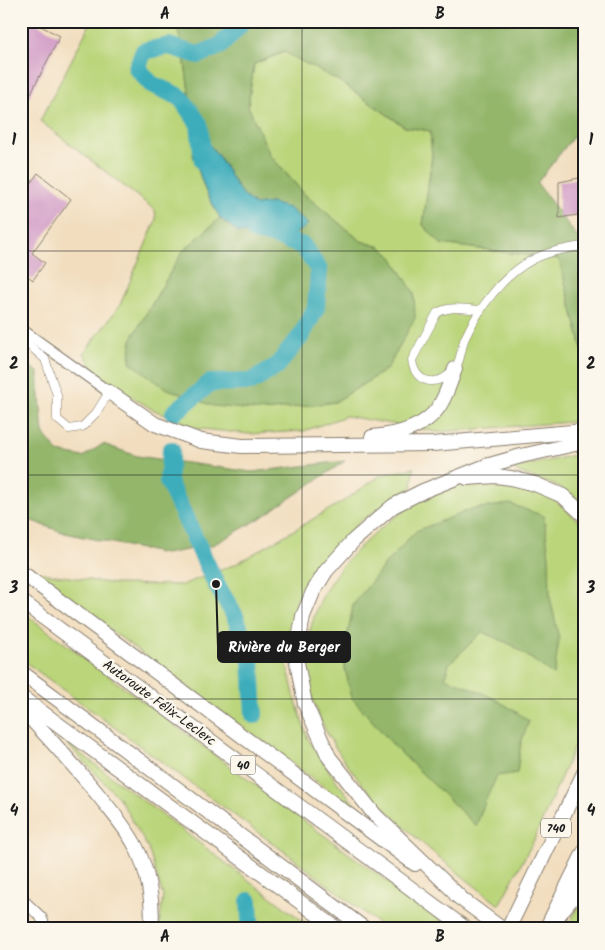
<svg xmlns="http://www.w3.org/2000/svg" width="605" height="950" viewBox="0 0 605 950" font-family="Kalam,sans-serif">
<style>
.green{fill:#bad57a;stroke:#6b784b}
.forest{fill:#93b66a;stroke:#586943}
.water{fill:#3eadbb;stroke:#2d646c}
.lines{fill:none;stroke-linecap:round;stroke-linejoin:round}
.river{stroke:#3eadbb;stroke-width:18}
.building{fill:#d098c5}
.minor-casing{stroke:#877d6e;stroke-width:9}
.tertiary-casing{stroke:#877d6e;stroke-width:12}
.motorway-casing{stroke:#877d6e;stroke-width:16}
.minor{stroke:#fff;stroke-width:8}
.tertiary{stroke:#fff;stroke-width:10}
.motorway{stroke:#fff;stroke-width:14}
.grid{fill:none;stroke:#1c1c1c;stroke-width:1;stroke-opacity:0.55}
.labels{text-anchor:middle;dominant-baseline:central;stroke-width:5;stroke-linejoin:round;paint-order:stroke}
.shield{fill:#fbf7ec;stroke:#5f5e5a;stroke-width:1}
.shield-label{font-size:12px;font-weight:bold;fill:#1c1c1c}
.street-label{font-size:14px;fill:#1c1c1c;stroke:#fbf7ec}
.leader{fill:none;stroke:#1c1c1c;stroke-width:2}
.callout-dot{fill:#1c1c1c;stroke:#fbf7ec;stroke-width:2}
.callout{fill:#1c1c1c;stroke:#1c1c1c;stroke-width:2}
.callout-label{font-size:15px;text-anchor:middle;font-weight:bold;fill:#fff}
.neatline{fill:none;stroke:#1c1c1c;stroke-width:2}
.grid-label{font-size:16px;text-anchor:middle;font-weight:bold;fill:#1c1c1c}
</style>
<rect width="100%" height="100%" fill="#fbf7ec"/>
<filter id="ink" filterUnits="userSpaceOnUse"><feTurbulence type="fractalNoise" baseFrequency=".02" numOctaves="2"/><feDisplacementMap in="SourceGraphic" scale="10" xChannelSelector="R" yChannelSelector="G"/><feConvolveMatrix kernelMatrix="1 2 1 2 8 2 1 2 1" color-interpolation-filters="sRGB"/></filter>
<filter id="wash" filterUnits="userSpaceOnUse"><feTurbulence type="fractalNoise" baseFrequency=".0096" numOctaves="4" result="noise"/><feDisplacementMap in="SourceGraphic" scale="20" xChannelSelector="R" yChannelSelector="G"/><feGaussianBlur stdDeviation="1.12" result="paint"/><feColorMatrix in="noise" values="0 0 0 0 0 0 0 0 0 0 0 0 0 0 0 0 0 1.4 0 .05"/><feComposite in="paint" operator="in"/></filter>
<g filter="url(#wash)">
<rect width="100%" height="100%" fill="#f2debf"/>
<path class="green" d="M89,21H175L183,48L195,136L193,155L205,190L220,218L183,251L131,340L265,411L335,402L387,369L381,247L361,242L306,196L270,156L248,106L254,64L285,52L339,81L405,127L430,131L432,156L423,225L441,244L559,259L584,356V421L438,432L346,416L304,431L249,434L193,428L150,408L97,375L84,353L120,305L156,220L155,210L40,121L90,24Z
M584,453V503L559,487L510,469Z
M414,468L412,488L359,522L313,575L300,601L284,651L294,695L308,739L334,778L365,817L30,571L115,584L182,585L236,564L342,502L381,475Z
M483,482C500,484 521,484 537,490C555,497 570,514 584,526V724L533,842L499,905C422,844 284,745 310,631C317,602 330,578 351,556C380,526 416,497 457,486C466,484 475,483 483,482Z
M21,611L289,810L453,929H385L293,858L21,659Z
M64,741L308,925L286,921L234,929H159L163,896L148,848L119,798Z
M584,896V929H566Z"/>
<path class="forest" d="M175,21H584V123L537,183L584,246V356L559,259L441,244L423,225L432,156L430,131L405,127L339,81L284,52L254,64L248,106L270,155L306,196L361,241L381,247L392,257L414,293L415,318L387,369L335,402L265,411L213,406L165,388L130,362L131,340L183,251L220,218L239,233L288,238L303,229L271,203L255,205C250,201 244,196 240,191C227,174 217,143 195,136L183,48Z
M21,360L38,372L43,433L58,452L83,457L103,444L137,456L252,472L345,461L259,519L213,545L165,554L65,533L21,517Z
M510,504L544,516L549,556L550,597L559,639L554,675L512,645L482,632L449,664L445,678C476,689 503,701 529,721L521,743L517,773L497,776L487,797L476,826L396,748L352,698L343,660L353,605L386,563L416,531L472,509Z"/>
<path class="water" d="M195,136C217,143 227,174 240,191C244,196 250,201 255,205L271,203L289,208L308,224L303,229L288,238L239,233L220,218L205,190L193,155Z"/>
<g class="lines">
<path class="river" d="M203,162L199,124L180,97L151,84L137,68L144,51L169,46L198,55L220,46L239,26L241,21
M174,413L210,383L251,382L276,367L301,336L316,308L319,270L303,246L272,235L254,231
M171,450L168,481L216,584L235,616L251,660L254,715
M249,901L250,921"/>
</g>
<g id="blocks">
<path class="building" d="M28,21H31L60,36L28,99L21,95V34Z
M38,173L71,199L32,253L45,263L33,280L21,271V196Z
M584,177V214L559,218V182Z"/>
</g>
</g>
<g filter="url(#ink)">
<use href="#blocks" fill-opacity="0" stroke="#877d6e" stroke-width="1"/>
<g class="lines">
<g class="minor-casing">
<path id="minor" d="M481,310C466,309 450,305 437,313L412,360C415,385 438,387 454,370C461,363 461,347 465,338C479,308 502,276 532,260C547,252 567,248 584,246
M21,338L45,359L57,395V419L69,429L82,427L96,413L109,392"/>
</g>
<g class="tertiary-casing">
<path id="tertiary" d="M21,329L109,392
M21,898L41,917L46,929"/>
</g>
<g class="motorway-casing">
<path id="motorway" d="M109,392L155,424L201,441L242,446L433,444L584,431
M372,437C395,435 424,428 438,408C446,397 450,382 455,369
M467,478L496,476L511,478L535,484L563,496L584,515
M21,572L415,864
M21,601L466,929
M21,672L365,929
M21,697L337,929
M21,708C48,737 75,766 100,797C112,812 127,829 136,847C148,871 154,902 151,929
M456,895L502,929
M462,899L375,815L329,757L305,704L296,657L303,616L313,592L326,571L354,540L393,506L423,491L486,466L521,456L584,442
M558,916L584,883
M508,929L584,773
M546,929L584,852"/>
</g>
<use href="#minor" class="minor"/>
<use href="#tertiary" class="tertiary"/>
<use href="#motorway" class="motorway"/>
</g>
</g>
<path class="grid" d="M302,21V929M21,251H584M21,475H584M21,699H584"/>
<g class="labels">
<g class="shield">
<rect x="230.5" y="755.5" width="25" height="19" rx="4"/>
<rect x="541" y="818.5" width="30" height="19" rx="4"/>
</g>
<g class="shield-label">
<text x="243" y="765">40</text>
<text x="556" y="828">740</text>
</g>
<g class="street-label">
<text transform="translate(159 703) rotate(36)">Autoroute Félix-Leclerc</text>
</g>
</g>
<path class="leader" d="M216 584L218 647"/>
<circle class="callout-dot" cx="216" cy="584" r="5"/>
<rect class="callout" x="218" y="632" width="132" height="30" rx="5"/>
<g class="callout-label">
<text x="284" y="652">Rivière du Berger</text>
</g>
<rect width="605" height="950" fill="none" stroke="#fbf7ec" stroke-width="55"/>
<rect x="28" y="28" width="550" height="894" class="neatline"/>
<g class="grid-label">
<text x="165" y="19">A</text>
<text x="440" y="19">B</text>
<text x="14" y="145">1</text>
<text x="591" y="145">1</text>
<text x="14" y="369">2</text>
<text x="591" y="369">2</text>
<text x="14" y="593">3</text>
<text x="591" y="593">3</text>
<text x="14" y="816">4</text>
<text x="591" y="816">4</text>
<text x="165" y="942">A</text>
<text x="440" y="942">B</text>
</g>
</svg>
